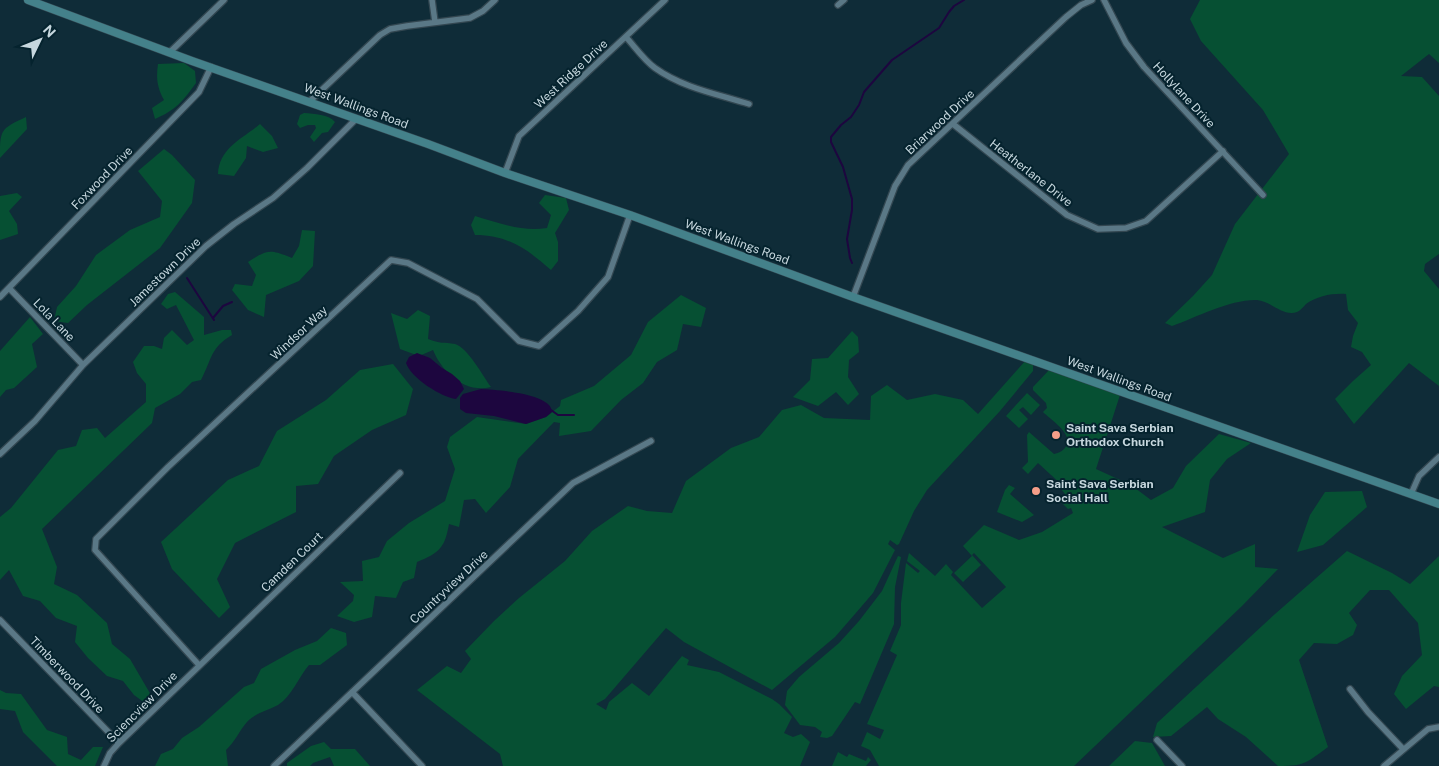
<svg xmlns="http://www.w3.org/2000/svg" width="1439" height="766" viewBox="0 0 1439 766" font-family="'Public Sans',sans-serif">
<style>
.green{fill:#065033}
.water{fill:#1d063f}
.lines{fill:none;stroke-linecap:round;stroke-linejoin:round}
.stream{stroke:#1d063f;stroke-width:2}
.street-casing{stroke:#334751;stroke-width:8}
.secondary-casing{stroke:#334751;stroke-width:9}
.street{stroke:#5a7886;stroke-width:5.5}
.secondary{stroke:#44818a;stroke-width:8}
.poi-dot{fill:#f49e88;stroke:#05232e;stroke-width:2}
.labels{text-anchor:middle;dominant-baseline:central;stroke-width:4;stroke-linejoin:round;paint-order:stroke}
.street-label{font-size:12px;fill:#c6d7de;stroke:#05232e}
.poi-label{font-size:12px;font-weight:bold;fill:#c6d7de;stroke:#05232e;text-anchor:start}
</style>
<rect width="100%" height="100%" fill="#0f2c38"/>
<path class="green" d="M1200,0H1439V63L1429,54L1401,76L1422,77L1439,96V254L1425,264L1424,271L1439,289V386L1409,363L1354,424L1335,399L1353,381L1371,365L1362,352L1351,347L1353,336L1358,323L1348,310L1346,294C1333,293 1317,296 1306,304C1303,307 1300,311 1297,312C1283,317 1271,301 1257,300C1231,299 1197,317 1172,326L1165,323L1193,296L1212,275L1235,224L1289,154L1263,110L1201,41L1190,19Z
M184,63L195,71L196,83C183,101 176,110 155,119L152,108L164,100C157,87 156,78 158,64Z
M304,113C315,114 328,114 335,122L328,132L322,133L314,142L310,137L316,128L315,125H308L300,128L297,124L300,115Z
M26,117L27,129L0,158C0,130 0,129 26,117Z
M260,124L272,136L278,148L263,152L247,146L246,158L234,176L218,174C219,148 242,139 260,124Z
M164,149L172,155L195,180L192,203L160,248L87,305L68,323L54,321L57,307L76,286L96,255L130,230L160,217L162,201L138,171Z
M17,193L22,197L9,211L17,224L18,234L0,240V196Z
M545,195L566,198L569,210L555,233L558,242V261L551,270C527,249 508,235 475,235L471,225L475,216C499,223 522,232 547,228L551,215L539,203Z
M302,230L315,231L313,266L299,281L266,295L264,317L248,310L232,290L235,284L252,286L256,275L248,262C268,249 270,249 292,258L299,246Z
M175,292L204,317V335L222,330H231L232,335C210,348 212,359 201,380L192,382L180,394L155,408L152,423L42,529L57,567L54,584L77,595L107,623L112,644L130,659L151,695L145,703L134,695L123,681L107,676L88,658L75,642L77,626L56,618L40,601L23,596L9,570L0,580V517L11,508L58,450L76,446L82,430L97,428L105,438L146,402V384L137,373L133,362L144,346H154L162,349L164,338L172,330L187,345L194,340L176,305L167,309L161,304L168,294Z
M681,295L706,308L701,327L683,324L677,350L657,362L643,383L621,400L591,431L559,436L560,423L554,422L518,459L510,487L486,513L475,499L464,500L459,527L449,524C445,547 440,553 417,562L414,578L403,582L396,598L375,596L372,617L354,622L337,616L353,601L354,595L340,582L363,581L362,561L379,557L387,541L409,523L445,501L455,469L447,447L450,437L477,417L526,424L546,417L560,406L561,400L594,386L631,355L648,322Z
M418,310L430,316L428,339C440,344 444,342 455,344C468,348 483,376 491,387C465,394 442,372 433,350L419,356L400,349L391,313L407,319Z
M30,317L43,334L32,344L37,367L14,388L6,390L0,397V351Z
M852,331L858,337L859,352L849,360L848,377L859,394L848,405L836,392L818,406L793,397L810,380L812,359L828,358Z
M1026,360L1033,363V371L1000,411L927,490L914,511L899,544L897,545L890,540L888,544L895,550L873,593L855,614L835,637L772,690L684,642L666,628L605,699L596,704L606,710L609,702L632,683L649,696L682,656L689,660L687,665L719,672L772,699L779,704L792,717L784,733L793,737L801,734L810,742L800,766H503L500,754L417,690L447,666L461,673L471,659L465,651L494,621L519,598L565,561L592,531L628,506L647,511L672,513L686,481L731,448L759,437L782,410L801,405L824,418L870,420L871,396L887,385L907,400L935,394L963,400L978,414Z
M393,364L413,389L406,415L372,430L334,456L318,484L296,486V512L235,543L217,579L230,607L219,618L172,569L161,542L228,480L259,466L277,431L326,400L360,370Z
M1050,369L1120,395L1096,469L1131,485L1151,500L1173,488L1186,466L1219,434L1251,443L1227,459L1210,480L1205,512L1162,527L1223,558L1255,544V567L1278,569L1242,606L1074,766H879L870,750L861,746L867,732L880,739L884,730L867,724L897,655L890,651L901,625V603L906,563L918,573L920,571L907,561L909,553L935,576L946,564L953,572L951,575L982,608L1006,587L974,553L972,555L981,565L963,582L954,573L972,556L963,546L984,525L1019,540L1042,532L1073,513L1071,508L1068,509L1059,500L1065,494L1061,489L1063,486L1038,463L1028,474L1022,468L1028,462L1027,435L1029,432L1054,454C1058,453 1061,452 1064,449C1077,436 1052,421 1043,412L1047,408L1046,403L1033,390V387Z
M1027,393L1040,405L1031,415L1023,407L1019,410L1028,419L1019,428L1006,416Z
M1009,485L1015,488L1010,494L1034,515L1022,522L997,512L1005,490Z
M1362,491L1367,507L1323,545L1297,552L1310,515L1325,492Z
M1347,551L1392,573L1410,584L1439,556V687L1434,686L1406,709L1394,694L1402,676L1422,655L1418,623L1389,590H1370L1349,613L1357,625L1353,635L1337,644L1314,643L1299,660L1328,747C1306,763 1305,766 1278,766L1246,737L1218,719L1207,707L1171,736L1153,737L1157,723L1275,614Z
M898,556L901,557L895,587L894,624L860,704L855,702L832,736L827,738L820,737L822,732L815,727L800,725L785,705L787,691L799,677L839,643L859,621L882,591Z
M331,628L346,633L347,645L320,665H309C298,678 292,696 278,705C267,711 257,712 247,722C239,731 235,742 226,750L228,766H155L161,754L173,749L182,738L199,727L244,687L254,683L261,669L295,650L317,641Z
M0,690L6,693L21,694L47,730L67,737L68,754L81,760L93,747H103L95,766H57L23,732L15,711L0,709Z
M1135,741L1152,743L1165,766H1109Z
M324,742L331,749H355L370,766H334L330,757L313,763L310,766H287V763L311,746Z
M838,752L847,757L849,754L866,761L868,757L871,760L866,766H832Z"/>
<path class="water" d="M417,353L430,358L442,368L452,374L460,381L464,389L456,399C441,397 411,378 406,363L409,357Z
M481,389C496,390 552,393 552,412L546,417L526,424L494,416L466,413L460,409V398L463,394Z"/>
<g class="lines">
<path class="stream" d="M852,263L850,258L847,239L852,210V199L843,167L831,142V137L841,125L851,117L859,105L864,92L892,60L939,28L949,12L954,6L964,0
M187,278L214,320
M213,318L223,306L232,302
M551,410L558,415H574"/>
<g class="street-casing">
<path id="street" d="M432,0L435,22
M1104,0L1126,43L1144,67L1263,195
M838,5L844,0
M626,37C635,47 644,60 655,68C683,88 717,94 749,104
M170,52L224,0
M310,101L380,35L390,29L407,26L470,18L483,11L495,0
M953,124L1067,215L1098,229L1126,228L1146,221L1223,151
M505,173L519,136L665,0
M9,288L83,365
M0,297L199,92L211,67
M853,297L895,186L908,165L1066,17L1081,5L1092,0
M0,454L35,421L83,365L206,246L234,224L273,198L307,168L356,119
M1411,494L1419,476L1439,457
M0,620L119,743
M199,665L95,550L96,539L168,467L391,260L408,263L477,299L519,341L539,346L578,311L608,277L630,215
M1350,689L1368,712L1403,749
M352,692L422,766
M1157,740L1182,766
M104,766L110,753L119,743L400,473
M274,766L573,483L651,441
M1384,766L1428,729L1439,727"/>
</g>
<g class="secondary-casing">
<path id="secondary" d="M28,0L192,61L428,144L505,173L630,215L853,297L1439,504"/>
</g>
<use href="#street" class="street"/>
<use href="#secondary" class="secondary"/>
</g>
<g class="poi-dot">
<circle cx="1056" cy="435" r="5"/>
<circle cx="1036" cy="491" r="5"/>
</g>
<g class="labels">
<g class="street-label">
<text transform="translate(571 74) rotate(-43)">West Ridge Drive</text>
<text transform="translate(1184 95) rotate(47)">Hollylane Drive</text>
<text transform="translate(356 106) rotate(20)">West Wallings Road</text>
<text transform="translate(940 122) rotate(-43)">Briarwood Drive</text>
<text transform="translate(1031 173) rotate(38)">Heatherlane Drive</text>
<text transform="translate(102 178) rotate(-46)">Foxwood Drive</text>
<text transform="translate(737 242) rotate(20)">West Wallings Road</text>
<text transform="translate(165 272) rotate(-44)">Jamestown Drive</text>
<text transform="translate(54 320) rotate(46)">Lola Lane</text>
<text transform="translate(299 333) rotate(-43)">Windsor Way</text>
<text transform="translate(1119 379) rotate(20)">West Wallings Road</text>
<text transform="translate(292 562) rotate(-44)">Camden Court</text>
<text transform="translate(449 587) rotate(-43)">Countryview Drive</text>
<text transform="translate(67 675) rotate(46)">Timberwood Drive</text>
<text transform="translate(142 707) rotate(-45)">Sciencview Drive</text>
</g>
<g class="poi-label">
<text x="1066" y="428">Saint Sava Serbian<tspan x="1066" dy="14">Orthodox Church</tspan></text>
<text x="1046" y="484">Saint Sava Serbian<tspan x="1046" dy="14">Social Hall</tspan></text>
</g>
</g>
<g transform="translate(40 40) rotate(47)" stroke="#05232e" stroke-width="4" paint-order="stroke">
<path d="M0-4L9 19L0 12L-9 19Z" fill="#c6d7de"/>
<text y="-8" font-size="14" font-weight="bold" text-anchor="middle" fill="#c6d7de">N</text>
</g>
</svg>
